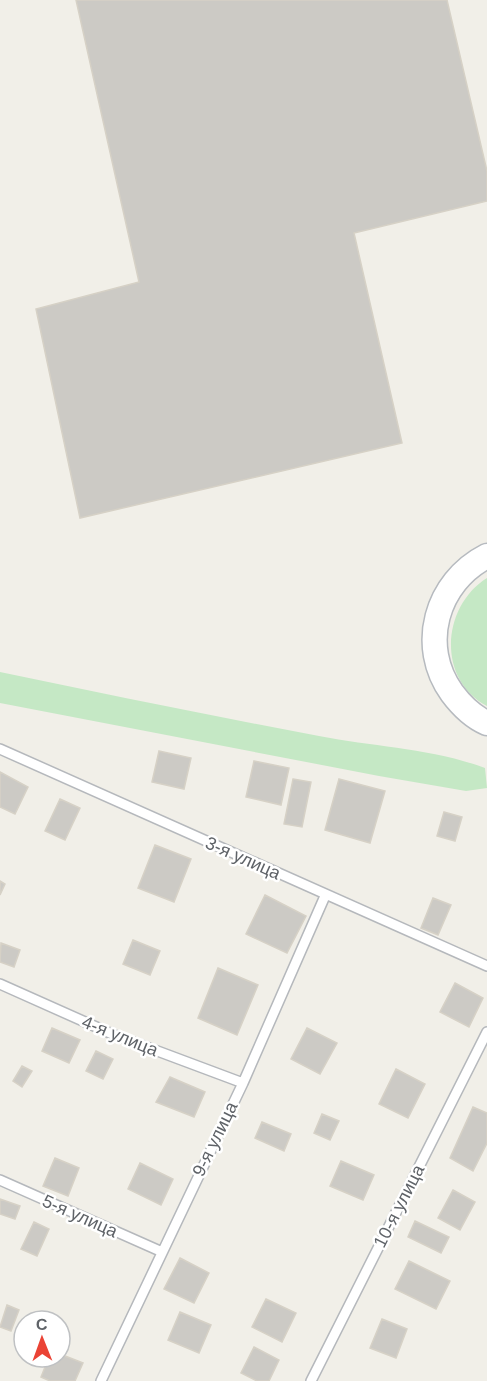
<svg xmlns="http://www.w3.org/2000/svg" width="487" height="1381" viewBox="0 0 487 1381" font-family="Arial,sans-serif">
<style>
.green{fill:#c5e8c5}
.building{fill:#cccac5;stroke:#d6d1c6;stroke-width:1.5}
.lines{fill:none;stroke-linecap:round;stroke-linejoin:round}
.lane-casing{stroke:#b5b8bc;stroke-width:12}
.secondary-casing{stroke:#b6babf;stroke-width:27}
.lane{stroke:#fff;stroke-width:9}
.secondary{stroke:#fff;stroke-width:24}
.labels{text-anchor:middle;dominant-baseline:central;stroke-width:5;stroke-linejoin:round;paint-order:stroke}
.street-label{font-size:18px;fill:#5f6368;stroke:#fff}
</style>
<rect width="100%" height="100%" fill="#f1efe8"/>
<path class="green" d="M487,578V706C436,679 442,606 487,578Z
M0,672C106,694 212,716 319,736C375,747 431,748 485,768L487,788L466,791L379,776L0,703Z"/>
<path class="building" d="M76,0H447L487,171V201L354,233L402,443L80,518L36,309L139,282Z
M159,751L191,758L184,789L152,782Z
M254,761L289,768L281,805L246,797Z
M0,772L28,787L15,814L0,807Z
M293,779L311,782L302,827L284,824Z
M339,779L385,791L370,843L325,830Z
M60,799L80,808L65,840L45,831Z
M444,812L462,817L455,841L437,836Z
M155,845L191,859L174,902L138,888Z
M0,881L5,884L0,895Z
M265,895L306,916L287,953L246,934Z
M433,898L451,905L438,935L421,928Z
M133,940L160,951L150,975L123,964Z
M1,943L20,950L14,967L0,962Z
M218,968L258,985L237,1035L198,1018Z
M455,983L483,998L469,1027L440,1012Z
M52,1028L80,1040L69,1063L42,1051Z
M307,1028L337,1043L320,1074L291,1059Z
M96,1051L113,1059L103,1079L86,1071Z
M22,1066L32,1071L22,1087L13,1081Z
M396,1069L425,1084L408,1118L379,1104Z
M170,1077L205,1092L194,1117L156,1102Z
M473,1107L487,1113V1143L473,1171L450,1158Z
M322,1114L339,1121L330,1140L314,1133Z
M262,1122L291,1134L284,1151L255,1138Z
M55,1158L79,1168L68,1196L43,1186Z
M341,1161L374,1175L363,1200L330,1186Z
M140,1163L173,1179L161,1205L128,1189Z
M453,1190L475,1202L460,1230L438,1218Z
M0,1199L20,1206L15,1219L0,1214Z
M415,1221L449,1237L441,1253L408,1237Z
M34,1222L49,1229L37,1256L21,1249Z
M180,1258L209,1273L194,1303L164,1289Z
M409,1261L450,1281L436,1309L395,1289Z
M266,1299L296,1313L282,1342L252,1327Z
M7,1305L19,1310L11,1331L0,1327Z
M180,1312L211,1325L199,1353L168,1340Z
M382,1319L407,1329L396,1358L370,1348Z
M254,1347L279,1360L269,1381H257L241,1373Z
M60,1354L83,1363L75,1381H50L41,1377L49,1357H60Z"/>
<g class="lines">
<g class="lane-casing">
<path id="lane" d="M0,749L487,966
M0,984L112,1034L243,1083
M0,1180L160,1251
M101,1381L243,1083L325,896
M311,1381L487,1032"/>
</g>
<g class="secondary-casing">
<path id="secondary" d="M487,556C436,582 418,646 452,693C461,705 473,717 487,723"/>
</g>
<use href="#lane" class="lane"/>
<use href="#secondary" class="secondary"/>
</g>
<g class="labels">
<g class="street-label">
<text transform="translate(243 858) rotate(24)">3-я улица</text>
<text transform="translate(120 1036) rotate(22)">4-я улица</text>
<text transform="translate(215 1139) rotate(-64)">9-я улица</text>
<text transform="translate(399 1206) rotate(-63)">10-я улица</text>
<text transform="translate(80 1216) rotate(24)">5-я улица</text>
</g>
</g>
<g transform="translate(42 1339) rotate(359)"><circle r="28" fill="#ffffff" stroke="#bfc1c3" stroke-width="1.5"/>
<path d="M0-4.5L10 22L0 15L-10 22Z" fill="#ea4335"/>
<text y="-9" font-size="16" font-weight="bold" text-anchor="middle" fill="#5f6368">С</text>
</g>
</svg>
